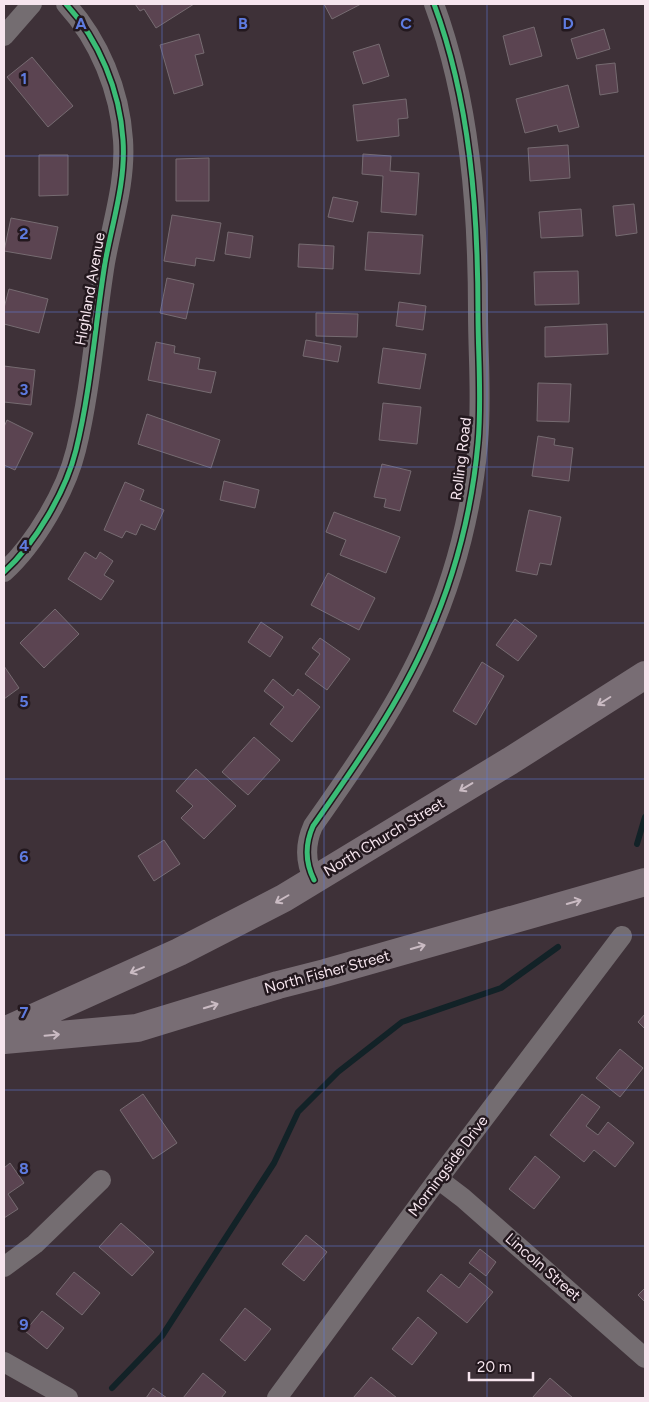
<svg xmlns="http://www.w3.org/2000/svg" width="649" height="1402" viewBox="0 0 649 1402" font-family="Figtree,sans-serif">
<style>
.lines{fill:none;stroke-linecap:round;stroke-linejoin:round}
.stream{stroke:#122227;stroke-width:6}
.building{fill:#5b4451;stroke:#766b71}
.minor{stroke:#746d71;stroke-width:20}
.primary{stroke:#786d74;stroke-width:28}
.cycleway-casing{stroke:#23181e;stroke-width:8}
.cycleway{stroke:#3abd76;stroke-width:5}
.oneway{stroke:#cabbc3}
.grid{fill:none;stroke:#5e7bdf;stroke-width:1;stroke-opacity:0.55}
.labels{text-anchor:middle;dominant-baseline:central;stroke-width:5;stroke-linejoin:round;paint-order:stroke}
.street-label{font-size:15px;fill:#f6e5ee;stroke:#23181e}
.grid-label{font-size:16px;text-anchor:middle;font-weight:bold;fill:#5e7bdf;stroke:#23181e;stroke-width:5;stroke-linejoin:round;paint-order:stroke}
</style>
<rect width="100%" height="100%" fill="#3e3138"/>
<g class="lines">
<path class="stream" d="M637,844L645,817
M112,1388L162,1336L274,1163L298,1112L338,1072L402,1022L501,988L558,947"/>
</g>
<path class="building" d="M135,4H194L156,28L144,9L140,11Z
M324,4H361L332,19Z
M534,27L542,56L510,65L503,36Z
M604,29L610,49L577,59L571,39Z
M199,34L204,53L195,55L203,85L174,94L160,45Z
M379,44L389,76L363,84L353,52Z
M32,57L73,106L48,127L7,77Z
M615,63L618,92L600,95L596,65Z
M568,85L579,127L559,132L557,125L525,133L516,99Z
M406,99L408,118L398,119L399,136L357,141L353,105Z
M568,145L570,178L530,181L528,148Z
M363,154L391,156L390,171L419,173L416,215L381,212L383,176L362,174Z
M39,155H68V195L39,196Z
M209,158V201H176V159Z
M333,197L358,202L353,222L328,217Z
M634,204L637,233L616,236L613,206Z
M581,209L583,236L541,238L539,212Z
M172,215L221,223L214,261L196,258L195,266L164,261Z
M11,218L58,227L51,259L4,251Z
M228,232L253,236L250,258L225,254Z
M368,232L423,235L420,274L365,270Z
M299,244L334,246L333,269L298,267Z
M578,271L579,304L535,305L534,272Z
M167,278L194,284L186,319L160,313Z
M9,289L48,299L39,333L4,324V308Z
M399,302L426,306L423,330L396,326Z
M316,313L358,314L357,337L316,336Z
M607,324L608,354L545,357V327Z
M306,340L341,346L338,362L303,356Z
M156,342L175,346L174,353L200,358L198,369L216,372L211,393L148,380Z
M383,348L426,354L420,389L378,383Z
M4,366L35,370L31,405L4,402Z
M538,383L571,384L569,422L537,421Z
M383,403L421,407L417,444L379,440Z
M147,414L220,440L211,468L138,444Z
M7,420L33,433L15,470L4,465V427Z
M538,436L555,439L554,445L573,448L569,481L532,476Z
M382,464L411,471L400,511L384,507L386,499L374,497Z
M224,481L259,490L255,508L220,500Z
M125,482L144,490L140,500L164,510L155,530L141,524L136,535L126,531L122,538L104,530Z
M529,510L561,517L551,565L540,563L537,575L516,571Z
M334,512L400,537L386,573L340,555L346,540L326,532Z
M85,552L96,559L100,552L113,561L104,575L114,581L101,600L68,579Z
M328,573L375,598L359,630L311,605Z
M55,609L79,634L44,668L20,643Z
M515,619L537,636L518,661L496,645Z
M261,622L283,637L270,657L248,642Z
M320,638L350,659L327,690L305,674L320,654L312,648Z
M482,662L504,676L476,725L453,711Z
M4,666L19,688L4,699Z
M273,679L293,696L298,689L320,707L292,742L270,724L284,707L264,691Z
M254,737L280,760L248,795L222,772Z
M196,769L236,806L204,839L181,818L193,806L176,791Z
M164,840L180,864L154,881L138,856Z
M645,1014V1029L638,1022Z
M620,1049L643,1068L620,1097L596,1078Z
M143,1094L177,1143L153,1159L120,1110Z
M582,1094L600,1107L586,1126L598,1135L608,1122L634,1143L615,1167L594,1150L584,1162L550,1135Z
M535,1156L560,1177L534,1209L509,1189Z
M10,1163L24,1183L8,1194L18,1209L4,1218V1168Z
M121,1223L154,1252L132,1276L99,1247Z
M306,1235L327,1252L304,1281L282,1264Z
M480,1249L496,1262L486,1276L469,1263Z
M74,1272L100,1293L82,1315L56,1294Z
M470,1273L493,1292L467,1323L427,1291L441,1274L459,1288Z
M645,1288V1302L638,1295Z
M245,1308L271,1329L245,1361L220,1340Z
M42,1311L64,1328L47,1349L25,1331Z
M418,1317L437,1333L412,1365L392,1349Z
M203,1373L226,1392L221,1398H183Z
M371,1377L397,1398H353Z
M550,1378L573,1398H532Z
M153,1388L167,1398H146Z"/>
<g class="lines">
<path class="minor" d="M4,36L32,4
M4,572C35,544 66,491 76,450C91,389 95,325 105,263C112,223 126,182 123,140C120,91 99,40 66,4
M314,880C305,862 305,844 313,826C355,766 399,704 428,637C455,576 472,509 478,443C482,400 478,356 478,313C478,209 470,101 434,4
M438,1179L463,1198L645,1358
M4,1267L35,1244L101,1180
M4,1362L68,1398
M277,1398L438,1179L622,936"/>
<path class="primary" d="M4,1031L179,952L284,898L510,761L645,675
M4,1040L137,1028L278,985L325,973L645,882"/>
<g class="cycleway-casing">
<path id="cycleway" d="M4,572C35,544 66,491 76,450C91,389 95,325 105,263C112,223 126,182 123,140C120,91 99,40 66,4
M314,880C305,862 305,844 313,826C355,766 399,704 428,637C455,576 472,509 478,443C482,400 478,356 478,313C478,209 470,101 434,4"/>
</g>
<use href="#cycleway" class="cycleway"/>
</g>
<defs><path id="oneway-shaft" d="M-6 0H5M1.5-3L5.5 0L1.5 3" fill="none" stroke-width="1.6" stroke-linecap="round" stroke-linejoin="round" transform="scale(1.25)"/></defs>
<g class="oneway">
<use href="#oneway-shaft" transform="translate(604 701) rotate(148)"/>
<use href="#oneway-shaft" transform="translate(466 787) rotate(149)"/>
<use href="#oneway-shaft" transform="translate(282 899) rotate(150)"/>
<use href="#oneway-shaft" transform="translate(574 902) rotate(-16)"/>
<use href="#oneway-shaft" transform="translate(418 947) rotate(-16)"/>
<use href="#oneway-shaft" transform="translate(137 970) rotate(157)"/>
<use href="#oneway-shaft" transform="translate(211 1006) rotate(-17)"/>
<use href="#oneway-shaft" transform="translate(52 1035) rotate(-5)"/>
</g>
<path class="grid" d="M162,4V1398M324,4V1398M487,4V1398M4,156H645M4,312H645M4,467H645M4,623H645M4,779H645M4,935H645M4,1090H645M4,1246H645"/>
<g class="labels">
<g class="street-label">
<text transform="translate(90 289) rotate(-80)">Highland Avenue</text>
<text transform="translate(461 459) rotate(-83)">Rolling Road</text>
<text transform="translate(384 837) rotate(-31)">North Church Street</text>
<text transform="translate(327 972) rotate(-15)">North Fisher Street</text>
<text transform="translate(448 1166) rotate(-53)">Morningside Drive</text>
<text transform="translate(543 1267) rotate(41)">Lincoln Street</text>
</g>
</g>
<g class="grid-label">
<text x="81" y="29">A</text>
<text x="243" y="29">B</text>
<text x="406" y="29">C</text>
<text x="568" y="29">D</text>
<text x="24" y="84">1</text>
<text x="24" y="239">2</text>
<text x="24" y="395">3</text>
<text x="24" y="551">4</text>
<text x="24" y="707">5</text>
<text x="24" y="862">6</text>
<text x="24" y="1018">7</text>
<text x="24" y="1174">8</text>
<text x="24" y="1330">9</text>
</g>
<rect width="649" height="1402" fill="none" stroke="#f6e5ee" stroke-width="10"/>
<path d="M469 1372v8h64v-8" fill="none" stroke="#f6e5ee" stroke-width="2.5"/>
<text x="477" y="1372" font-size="15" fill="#f6e5ee" stroke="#23181e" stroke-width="4" paint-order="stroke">20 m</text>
</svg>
